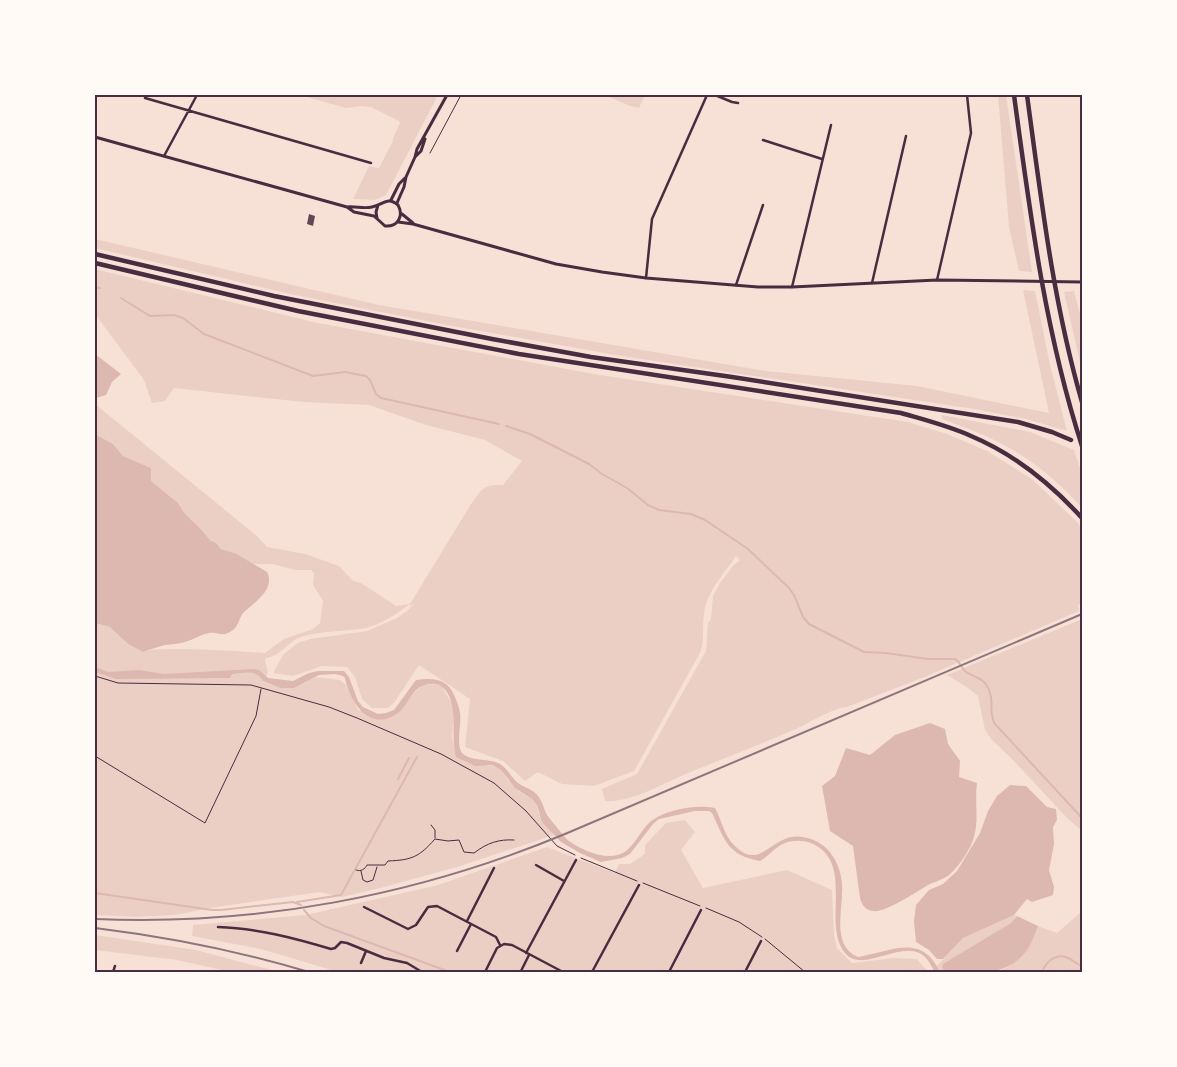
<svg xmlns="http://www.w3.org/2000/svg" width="1177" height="1067" viewBox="0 0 1177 1067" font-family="'Public Sans',sans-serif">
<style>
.green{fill:#ebcfc5}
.water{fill:#dcb8b0}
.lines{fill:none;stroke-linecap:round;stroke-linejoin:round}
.stream{stroke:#dcb8b0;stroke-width:2}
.building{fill:#644757}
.path{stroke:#4a2c40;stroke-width:1}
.minor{stroke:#4a2c40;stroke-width:2.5}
.tertiary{stroke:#4a2c40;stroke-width:3}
.motorway{stroke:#4a2c40;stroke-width:4.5}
.rail{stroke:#8f747c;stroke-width:2}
.neatline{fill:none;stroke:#4a2c40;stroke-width:2}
</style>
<rect width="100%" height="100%" fill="#f7e1d7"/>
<path class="green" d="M300,95H438L386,195L375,200L353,199L369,166L379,168L393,141V138L400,123L399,121L371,107L362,106L346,108Z
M605,95H645L639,108L630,106Z
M998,95H1006L1032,272L1019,271L1009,227Z
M95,239L379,305L766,371L917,386L1049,413L1023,290L1035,291L1050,365L1067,431L1026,419L974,409L615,355L436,323L290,294L95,248Z
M95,269L318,323L594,374L908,422L947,434L987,451L1032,479L1077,522L1082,529V604L1078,605L1079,611L927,676L847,707C836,707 810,722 798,728C762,744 725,758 688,773C663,783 632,803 605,801L602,789L637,774L706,651L708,623L711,619L713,596L720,583L733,566L740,560L736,556C724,574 707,591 704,614C702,627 705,640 700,653L634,771L594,786L562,784L538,772L525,781L503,761L465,747L470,699L419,665L394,703L387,708H372L362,699L355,677L347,667L322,666L293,676L273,673L283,655L298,643L310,639L367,631L397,618L407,611L415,603L410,606V604C396,614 382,624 366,628C345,632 322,630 301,637C286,643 281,656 266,658L265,661L268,673L263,682L281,688H294L316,677L340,680L346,685L358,710L389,718L422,685L437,684L442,687L451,702L454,712L452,736L456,757L489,766L493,765L501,770L508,780L520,792L532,799L537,805L538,812L554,835L457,867L381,888L342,897L320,892L210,908L176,915L137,917L95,915V623L110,627L128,644L143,652C153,648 164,650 174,649C205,649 235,651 265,653L284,639L313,629L320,623L323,601L313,585L314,573L311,570H295L273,564H254L237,554L221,549L215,542L211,541L201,529L185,514L178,503L151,481V468L123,456L113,444L95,434V404L257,536L267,547L305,554L339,566L353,581L361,583L396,606L410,604L471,504C482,489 483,484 503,485L522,461L485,440L426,425L369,405L303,402L174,388L165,401L152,403L144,380L95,314Z
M1074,291L1082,322V371L1064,292Z
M942,415L1030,432L1074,450L1082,474V508C1059,482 1028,456 996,441C979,432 960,426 942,419Z
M1082,619V831L1067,818L1011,758L991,739L985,730L978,696L968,688L947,675Z
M685,820L695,832L681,850L703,888L787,870L832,890L834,936L837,948L852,963L894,958L917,959L928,972H338L261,949L192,936L193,925L306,915L438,885L547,847L615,873L619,864H630L645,854V845L666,823Z
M1082,911V972H997C1021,962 1028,948 1038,926L1057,933Z
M1014,915L1017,916L1011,923L942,967L944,972H940L937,966L963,938Z
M95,935L196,950L279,972H231L177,960L95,950Z"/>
<path class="water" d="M95,354L121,374L112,382L106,395L96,398Z
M95,434L113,444L123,456L151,468V481L178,503L185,514L201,529L211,541L215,542L221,549L237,554L267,572C276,589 254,603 244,612C237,619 241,629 225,634C221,635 215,632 210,633C201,634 193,640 185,642C178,644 172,644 165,645C158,647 150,649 143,652L128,644L110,627L95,623Z
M95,667L108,672L139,670L164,674L254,669L259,670L268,678L293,681L309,673L318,671H344L349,677L358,701L363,707L378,714L386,713L394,710L416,680C432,678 447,678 454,695C457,701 459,707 460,713C462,723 455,746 463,754C474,762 490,758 500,764C507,768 511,777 518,783C523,787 529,788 534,792C542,798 543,807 547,815C550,819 566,839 569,841C583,851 610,863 626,851C636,843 641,830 650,822C665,809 697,804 715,808C721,819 724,834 732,843C755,868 764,848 785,839C799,833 817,839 827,849C836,858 841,871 842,884C844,907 830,945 858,957C891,952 921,932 940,972H935C931,966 928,958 921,954C899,941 862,974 845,953C821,924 856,862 811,843C803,840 793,840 785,843C775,847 769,856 760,861C727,855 725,840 712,813L709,811H695L659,819L653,824L630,854L622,858L601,862L580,853L561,842L542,822L537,805L532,799L515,788L501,770L493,765L475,766L456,757C450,736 460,701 442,687C439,684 435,683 431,684C412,684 410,704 398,713C370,733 350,703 345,678L343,676L335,674L319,675L294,688H280L263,681C257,669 243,673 232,674L230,678L116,679L95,672Z
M930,723L945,729L948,744L960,761L959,777L977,783C974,805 981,826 970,847C965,857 957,868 949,875C941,881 932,882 925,887C914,893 885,913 873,911C865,910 862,905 860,898L853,846L830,831L822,786L835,776L846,748L870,755L895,735Z
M1010,785L1026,786L1047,807L1056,809L1057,820L1053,827L1054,844L1049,870L1054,887L1053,895L1032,902L1027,899L1014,915L963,938L943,959H937L929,950L916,942L914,921L916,905L929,890L943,884L957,871L980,833L988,811L997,796Z
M1017,916L1038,926C1035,933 1032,943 1027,950C1006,979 975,972 944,972L942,967L943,964L1011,923Z"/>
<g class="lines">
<path class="stream" d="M95,287L100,288
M121,298L150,316L174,315L183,318L204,334L313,376L345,372L366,376L370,380L376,394L381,398L499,424
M506,426L530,434L589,464L602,474L627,488L648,505L659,510L691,514L705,520L748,549L789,588L794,595L803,617L809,624L864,652L886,653L928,659H955C961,662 960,667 965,671C971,676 979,677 985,683C997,699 987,712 995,724L1082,818
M398,779L409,758
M95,893L212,910H221L293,902L301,905
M297,902L341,895L417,757
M304,910L311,918L324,926L450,972
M1042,972C1046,962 1056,952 1068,958C1073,960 1076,964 1082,966"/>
</g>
<path class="building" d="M309,214L315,216L313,226L307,224Z"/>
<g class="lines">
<path class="path" d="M430,153L461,95
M95,676L118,683L251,685L329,707L357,718L441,754L494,783L526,811L557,846L575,855
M95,756L205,823L256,716L261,689
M431,825L435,830V838
M581,858L637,881
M356,870C361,872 365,869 367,865H385L388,861C412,860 419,857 435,839L448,841L459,840L464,852L474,853C487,843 499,839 514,840
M361,871L363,880L367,882L373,880L377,867
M643,883L700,906
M706,908L739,922L762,937
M765,939L805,972"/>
<path class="minor" d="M147,95L145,98L371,163
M715,95L732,102L738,103
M763,140L822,159
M164,156L197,95
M646,278L652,219L707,95
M937,280L971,133L967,95
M872,283L906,136
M736,285L763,205
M792,287L831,125
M536,865L564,881
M364,907L408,929L416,925L428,907L437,906L496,937L500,945
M467,921L494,868
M218,927C256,928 294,938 331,949L335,948L341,942L347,943L384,958L407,963L422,972
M457,951L471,924
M526,953L576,860
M361,963L366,951
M521,971L529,955
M113,972L115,966
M485,972L497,948L504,944L512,945L563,972
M592,972L639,885
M669,972L701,910
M745,972L761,941"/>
<path class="tertiary" d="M95,137L347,207L354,212L374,216L385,226C398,227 404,216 398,205C387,196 383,205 372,207C364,209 355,206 347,207
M415,157L421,151L425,139
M391,200L399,184L405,178
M397,203L404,187L406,177L415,157L417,149L447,95
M402,214L413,223
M377,218L376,212L378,205
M398,222L413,224L556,264L602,272L646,278L758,287H792L937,280L1082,282"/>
<path class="motorway" d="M1014,95C1030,213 1045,332 1082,446
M1027,95C1041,198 1053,302 1082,402
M95,254L274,296L492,339L591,357L732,377L1018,422L1052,432L1071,440
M95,263L298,311L519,354L901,413C925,420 949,426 971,436C1014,454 1051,484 1082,518"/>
<path class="rail" d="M95,919C256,926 416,896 565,834L1082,614
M95,928C168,937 239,951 309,972"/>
</g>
<rect width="1177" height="1067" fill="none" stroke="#fffaf5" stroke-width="192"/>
<rect x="96" y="96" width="985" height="875" class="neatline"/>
</svg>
